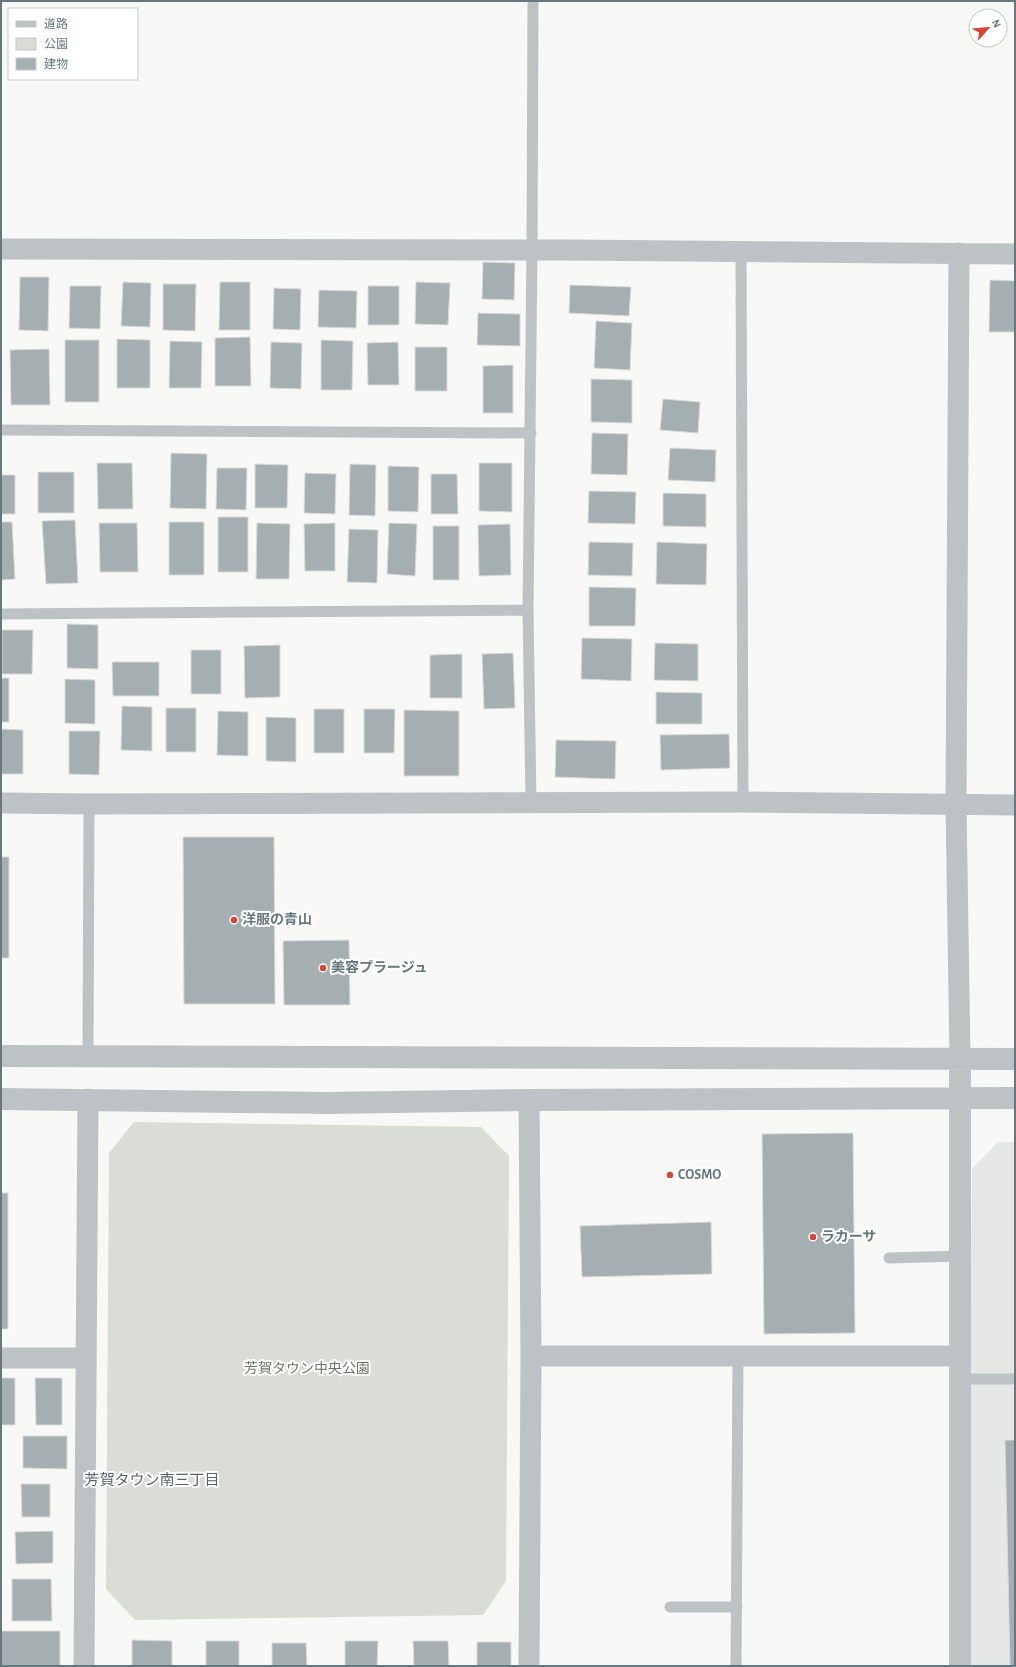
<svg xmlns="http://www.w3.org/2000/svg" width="1016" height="1667" viewBox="0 0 1016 1667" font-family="'Alegreya Sans','Noto Sans JP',sans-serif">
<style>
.built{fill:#e6e8e6}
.green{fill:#d9ddd6}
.building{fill:#a5afb2;stroke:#dadad8}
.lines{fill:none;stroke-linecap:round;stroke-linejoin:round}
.service{stroke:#bdc3c5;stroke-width:11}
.minor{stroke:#bdc3c5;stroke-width:21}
.tertiary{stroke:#bdc3c5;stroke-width:22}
.poi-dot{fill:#d4463a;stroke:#fff;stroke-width:1.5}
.labels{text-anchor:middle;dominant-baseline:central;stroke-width:4;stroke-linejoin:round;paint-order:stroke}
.poi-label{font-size:14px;font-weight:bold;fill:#66787e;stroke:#fff;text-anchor:start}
.park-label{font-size:14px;fill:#6a7764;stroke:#fff}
.neighbourhood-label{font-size:15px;fill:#57656a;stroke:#fff}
</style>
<rect width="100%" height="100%" fill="#f8f8f6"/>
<path class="built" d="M998,1142H1015V1666H970V1438L972,1169Z"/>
<path class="green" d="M134,1122L481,1127L509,1156L506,1581L483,1615L135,1620L106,1589L109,1153Z"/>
<path class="building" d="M483,262L515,263L514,300L482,299Z
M20,277H49L48,331L19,330Z
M990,280L1015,281V332H989Z
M123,282L151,283L150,327L121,326Z
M220,282H250V330H219Z
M416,282L450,283L448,325L415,324Z
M163,284H196L195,331L163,330Z
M570,285L631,287L629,316L569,313Z
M70,286H101L100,329L69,328Z
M368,286H399V325H368Z
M274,288L301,289L300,330L273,329Z
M319,290L357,291L356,328L318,327Z
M478,313L520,314V346L477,345Z
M596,321L632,323L630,370L594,368Z
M250,337L251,386H215V338Z
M117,339L150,340V388H117Z
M65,340H99V402H65Z
M321,340L353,341L352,390H321Z
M170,341L202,342L201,388H169Z
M271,342L302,343L301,389L270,388Z
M398,342L399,385H368L367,343Z
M415,347H447V391H415Z
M49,349L50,405H11L10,350Z
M513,365V413H483V366Z
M591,379L632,380V423L591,422Z
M663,399L700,402L698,433L660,430Z
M592,433L628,434L627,475L591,474Z
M670,448L716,450L715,482L668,480Z
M171,453L207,454L206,509L170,508Z
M97,463H132L133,509H98Z
M479,463H512V512L479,511Z
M255,464L288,465L287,508H255Z
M350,464L376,465L375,516L349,515Z
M388,466L419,467L418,512L388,511Z
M217,468H247L246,510L216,509Z
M38,472H74V513H38Z
M305,473L336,474L335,514L304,513Z
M431,474H457L458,514H431Z
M1,475H15V514H1Z
M589,491L636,492L635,524L588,523Z
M663,493L706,494V527L663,526Z
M218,517H248V572H218Z
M75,520L78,583L46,584L42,521Z
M1,522H12L15,579L1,580Z
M169,522H204V575H169Z
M99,523H137L138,572H100Z
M257,523L290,524L289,579H256Z
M335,523V571H305L304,524Z
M389,523L417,524L415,576L387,574Z
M510,524L511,575L479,576L478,525Z
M433,526H459V580H433Z
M349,529L378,530L377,583L347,582Z
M589,542L633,543L632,576L588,575Z
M657,542L707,544L706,585L656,584Z
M589,587L636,588L635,626H589Z
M67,624L98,625V669L67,668Z
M2,630H33L32,674H2Z
M582,638L632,639L631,681L581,679Z
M655,643L698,644V681L654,680Z
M280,645V697L245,698L244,646Z
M191,650H221V694H191Z
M513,653L515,708L484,709L482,654Z
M462,654V698H430V655Z
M112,662H159V696H113Z
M1,678H9V722H1Z
M65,679L95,680V724L65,723Z
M656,692L702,693V724H656Z
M122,706L152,707V751L121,750Z
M166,708H196V752H166Z
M314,709H344V753H314Z
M364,709H395L394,753H364Z
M404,710L459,711V776H404Z
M218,711L248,712V756L217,755Z
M266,717L296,718V762L266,761Z
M1,729L23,730V774H1Z
M69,731H100L99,775L69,774Z
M729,734L730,768L661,770L660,735Z
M556,740L616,741L615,779L555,777Z
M183,837H274L275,1004H184Z
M1,857H9V958H1Z
M349,940L350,1005H284L283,941Z
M853,1133L855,1333L764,1334L762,1134Z
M1,1193H8V1329H1Z
M711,1222L712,1274L582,1277L580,1226Z
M1,1378H15V1425H1Z
M35,1378H62V1425H36Z
M23,1436H67V1469L23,1468Z
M1005,1440H1015V1666H1010Z
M21,1484H50V1517H22Z
M53,1531V1563L16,1564L15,1532Z
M12,1579H51L52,1621H12Z
M1,1631H60V1666H1Z
M132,1640L172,1641V1666H132Z
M206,1641H239V1666H206Z
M345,1641H378L377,1666H345Z
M413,1641H448L449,1666H414Z
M477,1642H511V1666H477Z
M272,1643H306L307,1666H272Z"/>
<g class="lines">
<path class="service" d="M741,253L743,802
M1,430L531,433
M1,614L528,610
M531,804L528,610L532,250L533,1
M88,1057L89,804
M889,1258L960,1256
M961,1379H1015
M670,1607H737
M736,1666L738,1357"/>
<path class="minor" d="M1,249L568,250L1015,254
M959,253L956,804L960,1059
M1,803L89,804L743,802L1015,805
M529,1100L531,1356L529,1666
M531,1356H960
M1,1358H86
M84,1666L88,1099"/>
<path class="tertiary" d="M1,1056L1015,1059
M1,1099L327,1103L529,1100L1015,1098
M960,1666V1059"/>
</g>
<g class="poi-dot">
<circle cx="234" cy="920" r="4"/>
<circle cx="323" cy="968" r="4"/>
<circle cx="670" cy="1175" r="4"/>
<circle cx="813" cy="1237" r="4"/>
</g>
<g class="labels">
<g class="poi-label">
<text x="242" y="920">洋服の青山</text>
<text x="331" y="968">美容プラージュ</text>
<text x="678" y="1175">COSMO</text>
<text x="821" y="1237">ラカーサ</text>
</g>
<g class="park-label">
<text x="307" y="1369">芳賀タウン中央公園</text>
</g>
<g class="neighbourhood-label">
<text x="152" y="1480">芳賀タウン南三丁目</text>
</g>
</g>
<rect width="1016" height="1667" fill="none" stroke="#66787e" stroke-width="4"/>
<rect x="8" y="8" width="130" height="72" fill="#ffffff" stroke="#c2c9cb"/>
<rect x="16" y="21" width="20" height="6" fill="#bdc3c5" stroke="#c2c9cb"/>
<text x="44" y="28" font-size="12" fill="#66787e">道路</text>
<rect x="16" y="38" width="20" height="12" fill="#d9ddd6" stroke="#c2c9cb"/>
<text x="44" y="48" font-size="12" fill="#66787e">公園</text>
<rect x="16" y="58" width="20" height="12" fill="#a5afb2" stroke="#c2c9cb"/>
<text x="44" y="68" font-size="12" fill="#66787e">建物</text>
<g transform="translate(988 28) rotate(63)"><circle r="19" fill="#ffffff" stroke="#c2c9cb"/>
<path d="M0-3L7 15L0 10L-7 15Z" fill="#d4463a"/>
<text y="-6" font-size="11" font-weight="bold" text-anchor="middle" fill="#66787e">N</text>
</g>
</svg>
